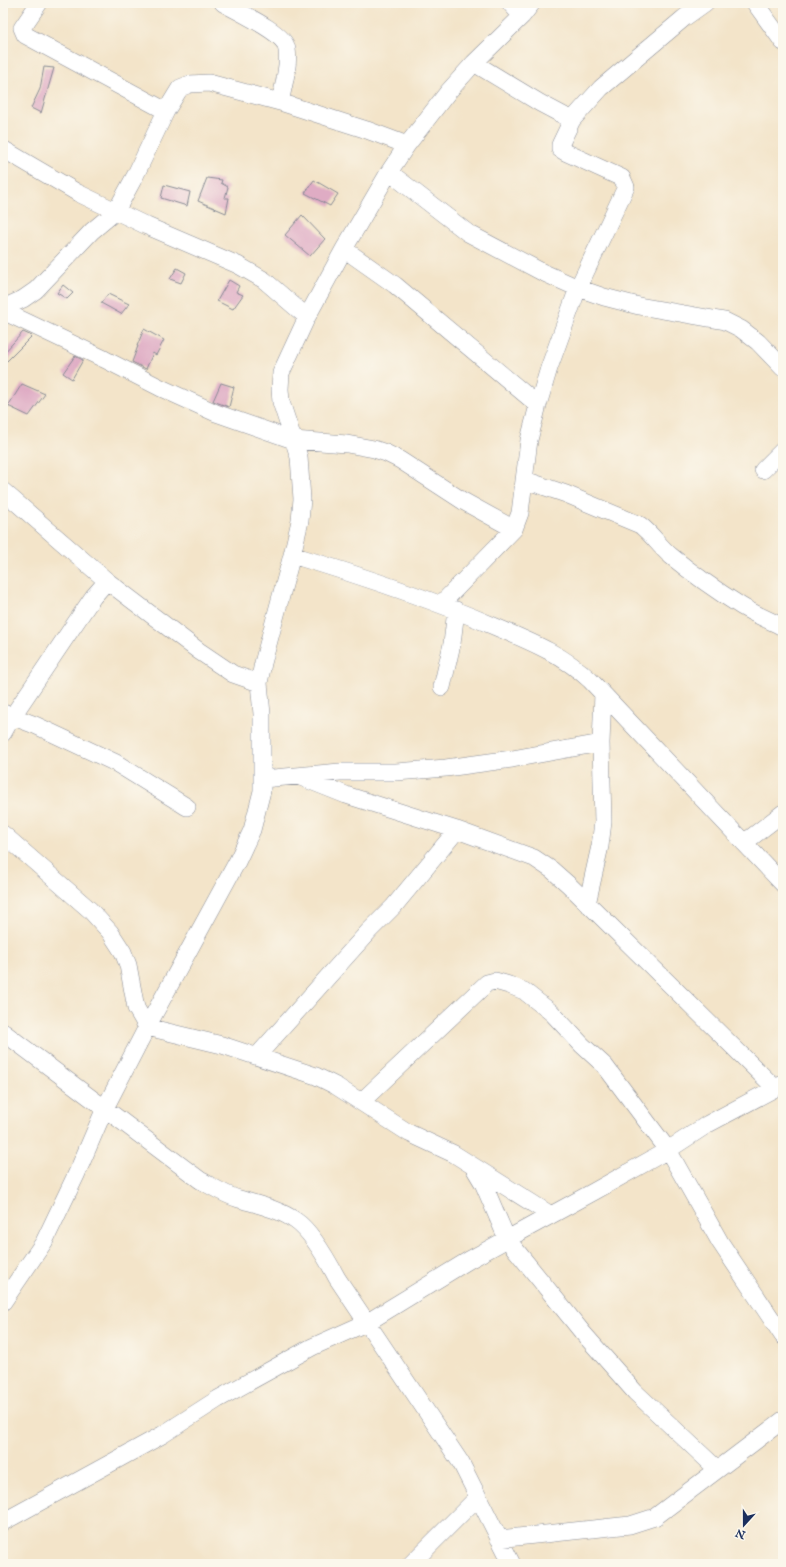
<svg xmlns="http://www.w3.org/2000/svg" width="786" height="1567" viewBox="0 0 786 1567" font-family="'IM FELL English',serif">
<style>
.building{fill:#dfacc4}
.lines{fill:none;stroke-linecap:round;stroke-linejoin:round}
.minor-casing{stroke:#878a94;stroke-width:18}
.minor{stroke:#fff;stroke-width:17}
</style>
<rect width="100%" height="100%" fill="#fbf7ec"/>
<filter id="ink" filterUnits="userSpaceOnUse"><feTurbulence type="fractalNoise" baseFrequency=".025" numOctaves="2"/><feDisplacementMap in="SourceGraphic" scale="8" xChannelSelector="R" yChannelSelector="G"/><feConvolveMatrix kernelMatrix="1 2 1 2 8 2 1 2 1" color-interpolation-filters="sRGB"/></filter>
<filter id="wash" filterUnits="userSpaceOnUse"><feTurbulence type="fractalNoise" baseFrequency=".012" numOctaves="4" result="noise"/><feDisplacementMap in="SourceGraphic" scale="16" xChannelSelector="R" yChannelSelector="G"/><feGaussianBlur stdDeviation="0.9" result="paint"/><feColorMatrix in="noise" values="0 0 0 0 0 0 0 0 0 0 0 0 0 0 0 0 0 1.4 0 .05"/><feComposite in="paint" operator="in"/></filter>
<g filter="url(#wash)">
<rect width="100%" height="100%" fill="#f3e4c9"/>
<g id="blocks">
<path class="building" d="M44,67L54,68L41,113L31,108L40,89Z
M207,178L222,180L221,183L228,187L225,198H229L226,213L198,201Z
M314,180L338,194L330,206L305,193Z
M164,185L190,192L187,206L161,198Z
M302,215L325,239L310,256L285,235Z
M177,268L186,273L181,283L170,279Z
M229,280L239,286L236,292L243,295L233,309L217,301Z
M63,285L73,293L67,299L57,293Z
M108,294L129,304L121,314L101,303Z
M144,329L164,340L156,355L153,353L146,369L132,362L138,346H137Z
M23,332L32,336L7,361L3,357V354Z
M75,356L83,360L72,379L63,373Z
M221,383L234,387L229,407L213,401Z
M22,384L45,394L29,416L8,406Z"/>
</g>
</g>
<g filter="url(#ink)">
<use href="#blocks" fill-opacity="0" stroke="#878a94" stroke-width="1"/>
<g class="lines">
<g class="minor-casing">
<path id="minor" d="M39,3L22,28L25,35L166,111
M223,3C238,12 281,31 286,46C291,60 283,88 280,102
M510,3L522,16
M755,3L783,42
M474,63L540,103L572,120
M3,149L78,193L147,226L238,265L264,280L307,317
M389,172L468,233L542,272L578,288L604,297L639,306L725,321L741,329L758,342L783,368
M344,249L395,285L538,405
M3,308L23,299L36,290L92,231L116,211L135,176L166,111L180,88L190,84L209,83L280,102L367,130L407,145
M3,311L104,359L161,388L216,413L293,440L347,444L374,449L386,453L400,460L463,501L514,529
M763,470L783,450
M525,480L566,494L640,525C652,534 659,546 671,556C693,574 717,591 741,606C754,614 769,620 783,627
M3,491L107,581L199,651L233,674L259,683
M292,555C362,576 429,598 496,627C531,642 562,654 590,680L783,884
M441,604L514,529L520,513L529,440L538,405L549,368L578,288L626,187L622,178L565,152L560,149V145L572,120L601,88L684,18L705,3
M442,687L452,644L456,610
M3,713L35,725L116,763L187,807
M3,733L12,717L93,597L107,581
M298,776L346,795L457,830L534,858L552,870L569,885L775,1088
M263,779L340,772H396L446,768L512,759L601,743
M3,834L90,910L110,932L123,952L128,965L136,1008L147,1027L222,1045L316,1076L336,1086L409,1133L454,1154L551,1215
M744,843L783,813
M587,904L600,846L603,822L601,743L603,694
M3,1032L200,1180C213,1187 225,1195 239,1199C259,1205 279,1209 296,1221C312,1232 328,1261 337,1278L461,1463L512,1564
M257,1056L369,931L394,906L457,830
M361,1102L487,983L495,981L509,985L524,991L552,1013L582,1045L605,1066L668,1150L720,1242L783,1336
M474,1168L483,1183L507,1239L583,1333L635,1392L717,1469
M3,1302L44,1242L77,1173L105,1108L147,1027L237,862L252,830L262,791V714L259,683L263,663L292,555L300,521L302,499L299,457L281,402L280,389L281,373L307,317L344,249L389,172L407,145L448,92L474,63L522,16L532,3
M3,1522L162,1435L218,1399L312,1347L368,1322L469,1260L595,1191L668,1150L708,1124L783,1084
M499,1539L630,1525L655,1517L783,1420
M411,1564L478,1497"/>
</g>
<use href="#minor" class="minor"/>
</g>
</g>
<rect width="786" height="1567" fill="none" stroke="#fbf7ec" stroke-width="16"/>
<g transform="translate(744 1525) rotate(201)" stroke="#fbf7ec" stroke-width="3" paint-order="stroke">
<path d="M0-3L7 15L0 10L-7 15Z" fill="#1b2f5e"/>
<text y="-6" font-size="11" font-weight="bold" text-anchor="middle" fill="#1b2f5e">N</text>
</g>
</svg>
